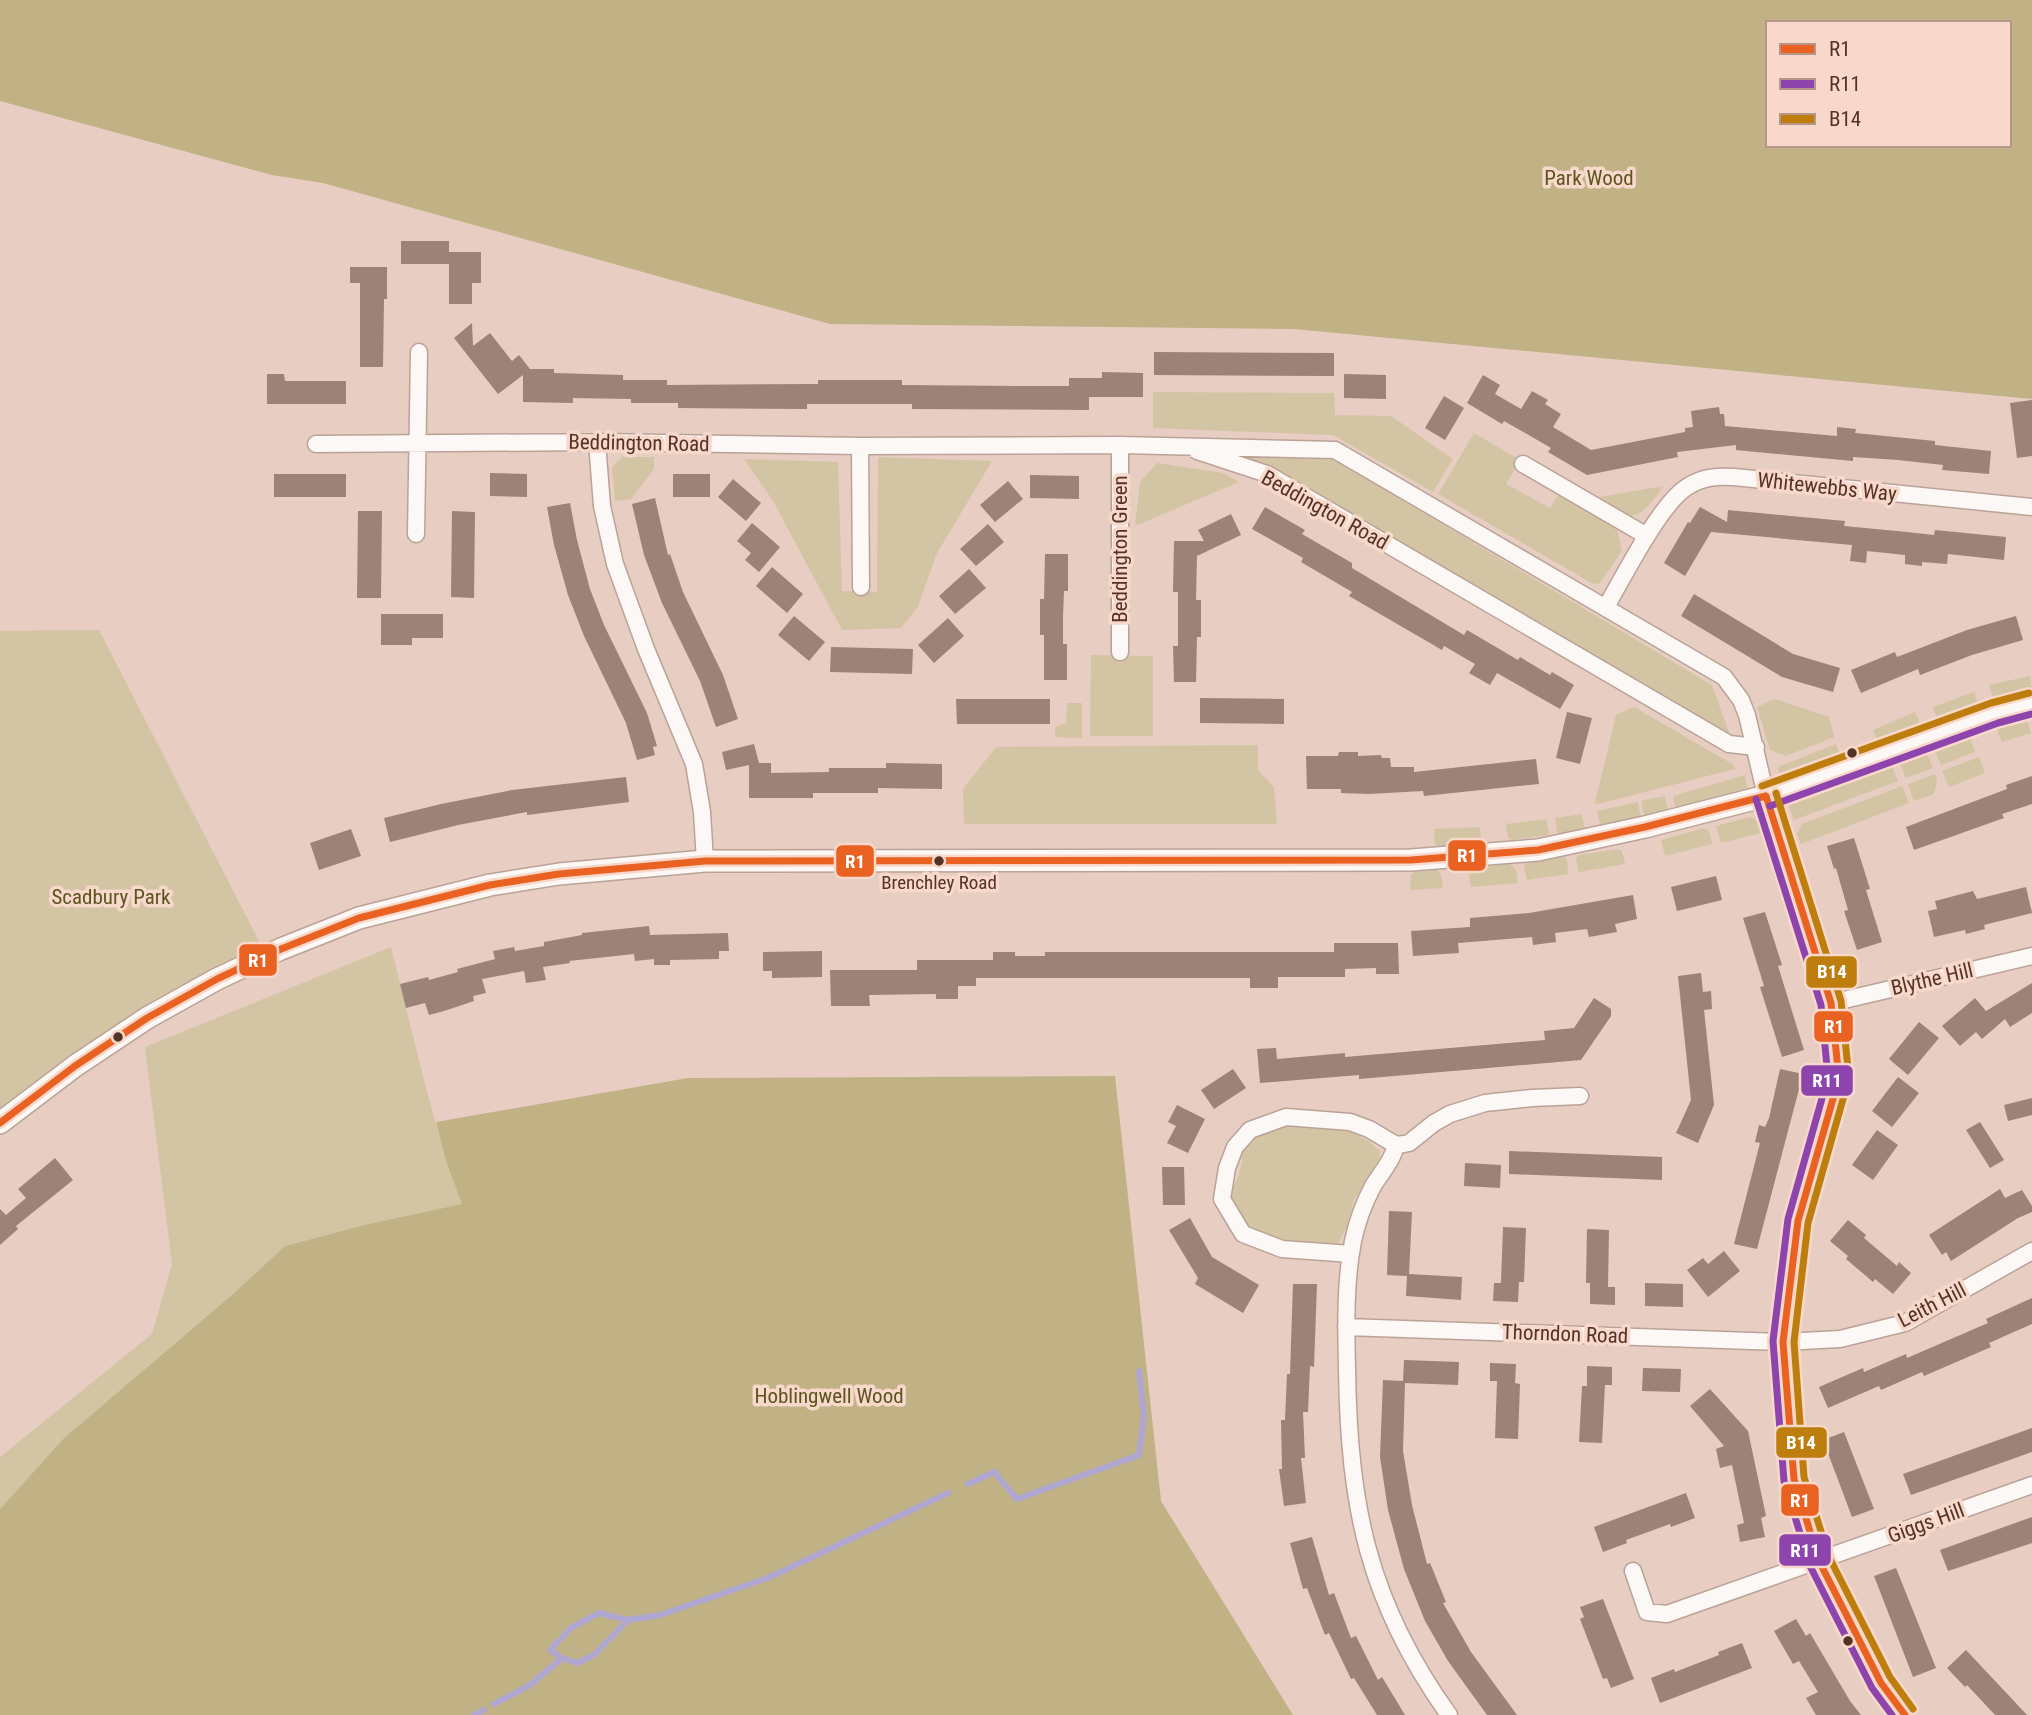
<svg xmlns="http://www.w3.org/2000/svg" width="2032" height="1715" viewBox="0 0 2032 1715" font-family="'Roboto Condensed',sans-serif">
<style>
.green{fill:#d3c5a4}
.forest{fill:#c1b285;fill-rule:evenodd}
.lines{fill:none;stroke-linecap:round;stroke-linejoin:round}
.stream{stroke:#afa7d1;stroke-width:6}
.building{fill:#9b8378}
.minor-casing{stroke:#bba297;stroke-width:19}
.tertiary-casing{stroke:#bba297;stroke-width:24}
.minor{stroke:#fbf8f6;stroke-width:16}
.tertiary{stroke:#fbf8f6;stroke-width:21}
.bus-1-casing{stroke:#f8d8cb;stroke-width:12}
.bus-2-casing{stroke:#f8d8cb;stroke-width:12}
.bus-3-casing{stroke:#f8d8cb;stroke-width:12}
.bus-1{stroke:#ea6222;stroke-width:7}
.bus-2{stroke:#8e44ad;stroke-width:7}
.bus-3{stroke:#be7e0d;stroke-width:7}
.bus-dot{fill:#533326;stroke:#f8d8cb;stroke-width:2.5}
.labels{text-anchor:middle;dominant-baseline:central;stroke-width:7;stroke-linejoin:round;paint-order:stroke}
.bus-label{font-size:19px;fill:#533326;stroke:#f8d8cb}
.park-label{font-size:21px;fill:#5a551e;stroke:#f8d8cb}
.street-label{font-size:21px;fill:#533326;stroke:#f8d8cb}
.line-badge{stroke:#f8d8cb;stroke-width:2.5}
.badge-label{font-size:19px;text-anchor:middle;font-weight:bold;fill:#fff}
</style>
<rect width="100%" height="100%" fill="#e7cdc2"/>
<path class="green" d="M1153,392L1334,393L1335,415L1391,416L1453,459L1433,492L1333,435L1153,428Z
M1474,433L1520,460L1506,484L1550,508L1559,494L1617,529L1622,551L1600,583L1593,584L1438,494Z
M1239,454L1332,458L1712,685L1730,735Z
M622,457H654V469L631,499L615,501L612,467Z
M878,457L992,461L936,555L918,607L901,628L842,630L773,501L744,459L838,462L842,591L877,592Z
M1157,463L1223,473L1239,482L1135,526L1140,482Z
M1664,486C1654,498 1646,514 1630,516L1599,497Z
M99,630L262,947L156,999L64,1059L0,1110V631Z
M1091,655L1153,656V736H1090Z
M2030,676L2032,692L1998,702L1994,700L1989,685Z
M1974,692L1980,708L1939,723L1933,707Z
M1775,699L1829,717L1834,737L1786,756L1770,750L1757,707Z
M1067,703H1082V738L1055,737V727L1066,723Z
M1634,707L1734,765L1735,769L1598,804L1595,803L1616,715Z
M1915,712L1922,729L1880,746L1873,730Z
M2026,717L2031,733L2002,742L1997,729L1999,725Z
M1969,735L1975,752L1941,765L1934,748Z
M1836,744L1841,760L1781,781L1778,767Z
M1258,745V770L1274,787L1277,824H964L963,789L996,747Z
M1926,751L1933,768L1906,778L1899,761Z
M1979,757L1985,773L1949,787L1942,771Z
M1891,763L1898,781L1794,820L1788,803Z
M1935,774L1937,780L1934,794L1914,801L1908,784Z
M1745,775L1748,791L1676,810L1673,796Z
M1902,786L1909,803L1801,844L1797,834L1802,824Z
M1665,796L1668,811L1645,819L1641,801Z
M1638,802L1641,819L1604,828L1600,825L1597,811Z
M1582,814L1585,829L1583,831L1560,834L1557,832L1555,818Z
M1750,817L1758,821L1761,833L1721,843L1716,826Z
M1546,819L1549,831L1548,835L1512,840L1508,838L1506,824Z
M1480,827L1481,842L1477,844L1437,846L1435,844L1434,829Z
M1704,828L1709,831L1712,844L1665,856L1661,840Z
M1618,849L1622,851L1625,864L1579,872L1576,859L1578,855Z
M1563,857L1567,860L1568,874L1527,880L1524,867L1526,863Z
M1509,864L1516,869L1518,883L1471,887L1469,873L1473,868Z
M1437,870L1441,875L1443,888L1410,890L1411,875L1415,872Z
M391,947C413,1033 431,1121 462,1204L368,1224L285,1246L233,1294L64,1438L0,1509V1457L152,1334L172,1264L145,1047Z
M1322,1122C1344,1130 1365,1134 1380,1152L1378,1161L1354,1200L1347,1226L1339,1242L1329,1247L1276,1239L1249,1231L1234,1212L1229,1192L1238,1178L1242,1162L1241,1149L1247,1141L1264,1130L1289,1123Z"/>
<path class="forest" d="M0,0H2032V399L1294,329L830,324L323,183L272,175L0,101ZM1768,23H2009V145H1768Z
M1115,1076L1161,1501L1293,1715H0V1509L64,1438L233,1294L285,1246L368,1224L462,1204L447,1164L436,1122L688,1078Z"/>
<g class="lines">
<path class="stream" d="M968,1484L994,1472L1017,1499L1139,1455L1144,1416L1139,1371
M628,1620L594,1655L577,1663L562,1658L550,1650L571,1628L599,1613L628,1620L660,1615L770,1577L948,1493
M494,1704L530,1685L562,1658
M474,1715L484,1710"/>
</g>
<path class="building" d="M401,241H449V264H401Z
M449,252H481V283H472V304H449Z
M350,267H387V299H384L383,367H360V283H350Z
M472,323L473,346L490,333L512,361L519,355L530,369H554V373L623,375V380H667V385L818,384V380H902V385L1028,386H1069V378H1102V372L1143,373V397H1089V410L912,409V404H807V409L678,408V403H631V399L573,398V403L523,402V375L498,394L454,338Z
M1154,352L1334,353V376L1154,375Z
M267,374H284L285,381H346V404H267Z
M1344,374L1386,375V399L1344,398Z
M1483,375L1500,385L1495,394L1521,409L1532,391L1548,400L1545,404L1561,414L1553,427L1591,450L1685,432V428L1693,427L1691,411L1719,407L1720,414H1724L1725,426L1837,436V427L1856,429L1855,433L1935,441V445L1991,451L1989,474L1942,470L1943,465L1898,460L1853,457V461L1736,450V445L1677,452L1678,457L1587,475L1548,452L1551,448L1527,434L1504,421L1502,424L1467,403Z
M1444,396L1464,408L1445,440L1425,428Z
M2032,400V456L2017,458L2010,403Z
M490,473L527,474V497L490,496Z
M274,474H346V497H274Z
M673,474H710V497H673Z
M1030,475L1079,476V499L1030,498Z
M733,479L761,503L746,521L718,497Z
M1008,481L1023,499L995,522L980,505Z
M655,498L668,555L670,554L683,592L723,675L738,719L716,727L700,681L662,603L644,555L632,504Z
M570,503L577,540L590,589L604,625L647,713L657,746L653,747L655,755L637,760L626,723L584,636L568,595L554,545L547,507Z
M1265,507L1305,530L1302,534L1352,563V568L1464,635L1467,630L1518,660L1520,657L1550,675L1552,672L1574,685L1560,709L1497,673L1490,685L1469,673L1475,664L1444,646L1442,650L1349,596L1352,592L1301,562L1303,558L1252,529Z
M1700,507L1727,522L1728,510L1845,521L1844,526L1907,532L1934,535L1935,530L2006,537L2004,560L1948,554L1947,564L1922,562V566L1905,564V555L1867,551L1866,563L1850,561L1852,545L1711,532L1685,576L1664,563L1688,522L1690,523Z
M358,511H382L381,598H357Z
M452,511L475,512L474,598L451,597Z
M1231,514L1241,535L1197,556L1196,600H1201V637H1197L1196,682H1174L1173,646H1178V592H1173L1174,541H1204L1198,530Z
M752,523L780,547L759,572L745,560L751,553L737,541Z
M988,524L1004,542L976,566L960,549Z
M1045,554H1068V591H1064L1063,617V644H1067V680H1044V635H1040V599H1044Z
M772,567L803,594L787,613L756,586Z
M969,569L986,588L955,614L939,596Z
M1694,594L1793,654L1840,668L1833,692L1782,677L1681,616Z
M381,614H443V638H412V645H381Z
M794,616L825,642L809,661L778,635Z
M2016,616L2023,640L1972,655L1920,675L1918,669L1861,693L1851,670L1895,652L1897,657L1967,630Z
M948,618L964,636L934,663L918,645Z
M831,647L913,649L912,674L830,672Z
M1200,698L1284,699V724L1200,723Z
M956,699H1050V724H957Z
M1567,712L1592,718L1580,764L1556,758Z
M754,744L759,763H756H771V773L829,772V768H886V763L942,764V789L878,788V793H813V798H749V765L726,770L722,752Z
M1339,752H1358V756L1381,755L1382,758H1390L1391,767H1414V772L1536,759L1539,784L1424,796L1423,791L1369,794L1341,793V789H1307L1306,756H1338Z
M2032,776V804L2002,814L2004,818L1914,850L1906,827L2007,789L2006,785Z
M626,777L629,802L527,815V812L458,825L390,842L384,818L441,804L512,790Z
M351,829L361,856L319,870L310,843Z
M1854,838L1870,889L1866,890L1882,942L1857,950L1844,911L1848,910L1836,868L1834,869L1827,846Z
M1716,876L1722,900L1677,911L1671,887Z
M2026,887L2032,913L1984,925L1985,929L1966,934L1965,930L1934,937L1928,911L1937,909L1935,901L1973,891L1977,899Z
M1633,895L1637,919L1615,924L1617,932L1589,937L1587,929L1555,933L1556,942L1533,945L1532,937L1458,943L1459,953L1413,956L1411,931L1470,927V918L1529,913Z
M1765,912L1782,965L1778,966L1804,1050L1782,1057L1760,987L1764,986L1743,918Z
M649,926L650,935L728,933L729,951H719V959L670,960V965H654V959L635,961L634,954L569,961L570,963L543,967L546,980L526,983L524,971L482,979L486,993L473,996L474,1001L444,1011L429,1015L425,1003L406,1008L400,984L428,977L429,980L458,972L457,969L495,959L493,951L514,947L515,951L544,946V942L582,935V933Z
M1334,943H1398L1399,974H1376V968L1345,969V977H1278V988H1250V978H976V986H958V999H936V994L869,995L870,1006H831L830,970H917V960H993V952H1015V956H1045V952H1334Z
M822,951V977L772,978V971H763V952Z
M1701,973L1703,992L1711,991L1712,1009L1704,1010L1714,1105L1698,1143L1676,1133L1691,1100L1678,976Z
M2032,983V1013L2010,1027L2005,1019L1982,1039L1976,1032L1960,1046L1942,1026L1975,998L1986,1011Z
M1594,998L1611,1009V1016L1581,1060L1359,1079V1075L1260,1083L1257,1049L1276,1048L1277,1059L1345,1053V1057L1545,1040L1544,1031L1574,1028Z
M1919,1022L1939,1038L1908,1075L1889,1059Z
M1233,1069L1246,1088L1214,1109L1201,1090Z
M1780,1069L1803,1074L1757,1249L1734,1244L1760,1143L1755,1142L1759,1125L1765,1127L1769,1118Z
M1898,1077L1919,1093L1892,1127L1872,1111Z
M2032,1098V1115L2008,1121L2004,1105Z
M1177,1105L1205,1119L1188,1153L1167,1143L1176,1126L1168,1122Z
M1980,1122L2004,1160L1990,1168L1966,1130Z
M1877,1130L1898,1145L1873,1180L1852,1165Z
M1509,1151L1662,1157V1180L1509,1174Z
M55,1158L73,1180L16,1226L18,1229L0,1245V1209L6,1215L26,1198L18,1189Z
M1465,1163L1501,1165L1500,1188L1464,1186Z
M1162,1167H1184L1185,1205H1163Z
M2000,1189L2005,1198L2022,1190L2032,1206V1212L2018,1218L1951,1261L1946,1252L1942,1255L1929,1235Z
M1389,1211L1412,1212L1409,1274L1462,1277L1461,1300L1406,1296L1407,1276L1387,1275Z
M1190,1218L1212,1257L1259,1285L1243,1313L1195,1284L1198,1278L1169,1230Z
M1848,1220L1866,1235L1864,1238L1897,1266L1899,1262L1911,1273L1893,1294L1875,1279L1873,1282L1859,1270L1846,1259L1848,1256L1830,1241Z
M1503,1227L1526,1228L1524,1282H1519L1518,1302L1493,1301L1494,1283H1501Z
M1587,1229L1609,1230L1608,1287H1615V1305L1590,1304V1283H1586Z
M1724,1251L1740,1271L1708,1297L1687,1270L1703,1258L1708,1264Z
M1645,1283L1683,1284V1307L1645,1306Z
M1293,1284H1317L1314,1367L1310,1366L1308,1412H1303L1305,1458H1301L1306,1503L1284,1506L1279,1469H1282L1281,1420H1285L1287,1374H1290Z
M2032,1298V1324L1989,1343L1991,1347L1924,1376L1922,1372L1881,1390L1879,1386L1828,1408L1819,1387L1863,1368L1864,1372L1906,1354L1907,1358L1988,1323L1986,1319Z
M1404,1360L1459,1362L1458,1385L1405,1383L1403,1451L1412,1505L1427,1564L1430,1563L1446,1602L1443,1603L1471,1652L1517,1715H1487L1448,1661L1425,1621L1404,1569L1388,1510L1380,1457L1383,1380L1403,1381Z
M1490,1363L1516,1364L1515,1383L1520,1384L1518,1439L1495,1438L1497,1381H1490Z
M1587,1366L1612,1367V1385H1605L1602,1443L1579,1442L1582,1386H1587Z
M1643,1368L1681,1369L1680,1392L1642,1391Z
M1710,1389L1748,1431L1766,1516L1761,1518L1765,1537L1740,1542L1737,1525L1744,1523L1732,1465L1720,1468L1716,1449L1724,1446L1690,1406Z
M2032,1428V1452L1911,1495L1903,1474Z
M1844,1432L1874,1509L1852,1517L1823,1440Z
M1686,1493L1695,1518L1671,1527L1670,1524L1626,1540L1627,1543L1603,1552L1594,1527Z
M2032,1517V1543L1948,1571L1940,1550Z
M1312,1537L1329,1595L1334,1593L1351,1638L1356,1636L1378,1680L1382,1677L1405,1715H1377L1354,1678L1351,1679L1329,1633L1325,1635L1307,1588L1303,1589L1290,1543Z
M1896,1568L1936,1668L1913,1677L1874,1576Z
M1603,1599L1634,1679L1611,1688L1607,1678L1603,1679L1580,1619L1584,1617L1580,1607Z
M1796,1619L1806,1636L1810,1633L1850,1701L1861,1715H1816L1806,1698L1818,1692L1799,1661L1793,1664L1774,1631Z
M1742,1643L1752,1668L1660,1703L1651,1678L1674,1669L1675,1672L1719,1655L1718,1652Z
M1966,1650L2027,1715H1995L1967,1685L1965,1687L1947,1668Z"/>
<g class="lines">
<g class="minor-casing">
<path id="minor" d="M597,442L602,506L615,564L646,649L694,764L702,812L705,861
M316,444L597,442L860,446L1120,445L1335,450L1724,677L1741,700L1747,715L1766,796L1831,1003L1839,1078L1798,1221L1783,1342L1794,1479L1819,1561L1881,1683L1905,1715
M860,446L861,587
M1197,451L1267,474L1729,744L1756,747
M1523,464L1647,536
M416,534L419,352
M1606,607C1624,576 1660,504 1687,487C1702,477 1717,476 1734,477L2032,507
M1120,652V445
M1831,1003L2032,956
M1396,1145C1393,1160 1381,1173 1373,1186C1364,1203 1357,1222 1353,1241C1345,1281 1346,1328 1347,1369C1349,1506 1368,1602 1449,1715
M1351,1254L1282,1249L1243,1234L1222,1199L1227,1168L1235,1147L1250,1130L1286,1117L1350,1122L1369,1129L1396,1145L1404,1144L1409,1143L1434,1123L1450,1114L1485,1103L1532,1098L1580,1096
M1346,1327L1783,1342L1840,1339L1905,1323L2032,1251
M1633,1571L1647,1612L1667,1614L2032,1485"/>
</g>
<g class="tertiary-casing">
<path id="tertiary" d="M0,1123L75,1066L147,1018L217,979L281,949L359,918L490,885L559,874L705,861L1411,860L1538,850L1645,827L1766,796L1995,713L2032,703"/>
</g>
<use href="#minor" class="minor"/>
<use href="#tertiary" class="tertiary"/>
<g class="bus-1-casing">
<path id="bus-1" d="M1766,796L1831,1003L1839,1078L1798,1221L1783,1342L1794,1479L1819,1561L1881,1683L1905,1715
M0,1123L75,1066L147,1018L217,979L281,949L359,918L490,885L559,874L705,861L1411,860L1538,850L1645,827L1766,796"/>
</g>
<g class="bus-2-casing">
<path id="bus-2" d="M1756,799L1821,1005L1828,1077L1788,1219L1773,1341L1784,1481L1810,1566L1872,1688L1892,1715
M1770,806L1998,723L2032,714"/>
</g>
<g class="bus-3-casing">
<path id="bus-3" d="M1762,786L1991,703L2029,693
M1776,793L1841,1001L1849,1078L1808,1223L1794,1342L1804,1477L1829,1557L1890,1677L1913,1709"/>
</g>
<use href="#bus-1" class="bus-1"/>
<use href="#bus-2" class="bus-2"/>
<use href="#bus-3" class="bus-3"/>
</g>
<g class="bus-dot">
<circle cx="1852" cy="753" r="6"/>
<circle cx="939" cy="861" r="6"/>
<circle cx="118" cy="1037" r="6"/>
<circle cx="1848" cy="1641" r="6"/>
</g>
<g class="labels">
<g class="bus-label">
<text x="939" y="882">Brenchley Road</text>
</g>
<g class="park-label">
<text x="1589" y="178">Park Wood</text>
<text x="111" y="897">Scadbury Park</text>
<text x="829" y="1396">Hoblingwell Wood</text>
</g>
<g class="street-label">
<text transform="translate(639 443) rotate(1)">Beddington Road</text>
<text transform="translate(1827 487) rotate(6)">Whitewebbs Way</text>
<text transform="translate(1325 510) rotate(29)">Beddington Road</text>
<text transform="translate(1120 549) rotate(-90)">Beddington Green</text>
<text transform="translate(1932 979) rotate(-13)">Blythe Hill</text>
<text transform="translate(1932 1305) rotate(-27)">Leith Hill</text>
<text transform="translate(1565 1334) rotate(2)">Thorndon Road</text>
<text transform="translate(1926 1523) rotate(-20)">Giggs Hill</text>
</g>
</g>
<g class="line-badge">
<rect x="1447" y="839" width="40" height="33" rx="7" fill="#ea6222"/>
<rect x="835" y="844" width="40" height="34" rx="7" fill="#ea6222"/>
<rect x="238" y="943" width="40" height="34" rx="7" fill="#ea6222"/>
<rect x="1805" y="955" width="53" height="34" rx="7" fill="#be7e0d"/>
<rect x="1813" y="1010" width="41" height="33" rx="7" fill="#ea6222"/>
<rect x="1800" y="1064" width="54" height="33" rx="7" fill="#8e44ad"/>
<rect x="1775" y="1426" width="53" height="33" rx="7" fill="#be7e0d"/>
<rect x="1780" y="1483" width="40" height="34" rx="7" fill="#ea6222"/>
<rect x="1778" y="1533" width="54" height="34" rx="7" fill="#8e44ad"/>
</g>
<g class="badge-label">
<text x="1467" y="862">R1</text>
<text x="855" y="868">R1</text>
<text x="258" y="967">R1</text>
<text x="1832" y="978">B14</text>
<text x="1834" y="1033">R1</text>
<text x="1827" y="1087">R11</text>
<text x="1801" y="1449">B14</text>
<text x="1800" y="1507">R1</text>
<text x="1805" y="1557">R11</text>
</g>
<rect x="1766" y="21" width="245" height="126" fill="#f8d8cb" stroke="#b69689" stroke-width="2"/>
<rect x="1780" y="44" width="35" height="10" fill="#ea6222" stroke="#b69689" stroke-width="2"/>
<text x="1829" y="56" font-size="21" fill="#533326">R1</text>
<rect x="1780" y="79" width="35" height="10" fill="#8e44ad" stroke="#b69689" stroke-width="2"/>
<text x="1829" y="91" font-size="21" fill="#533326">R11</text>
<rect x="1780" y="114" width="35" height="10" fill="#be7e0d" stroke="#b69689" stroke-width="2"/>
<text x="1829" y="126" font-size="21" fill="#533326">B14</text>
</svg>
